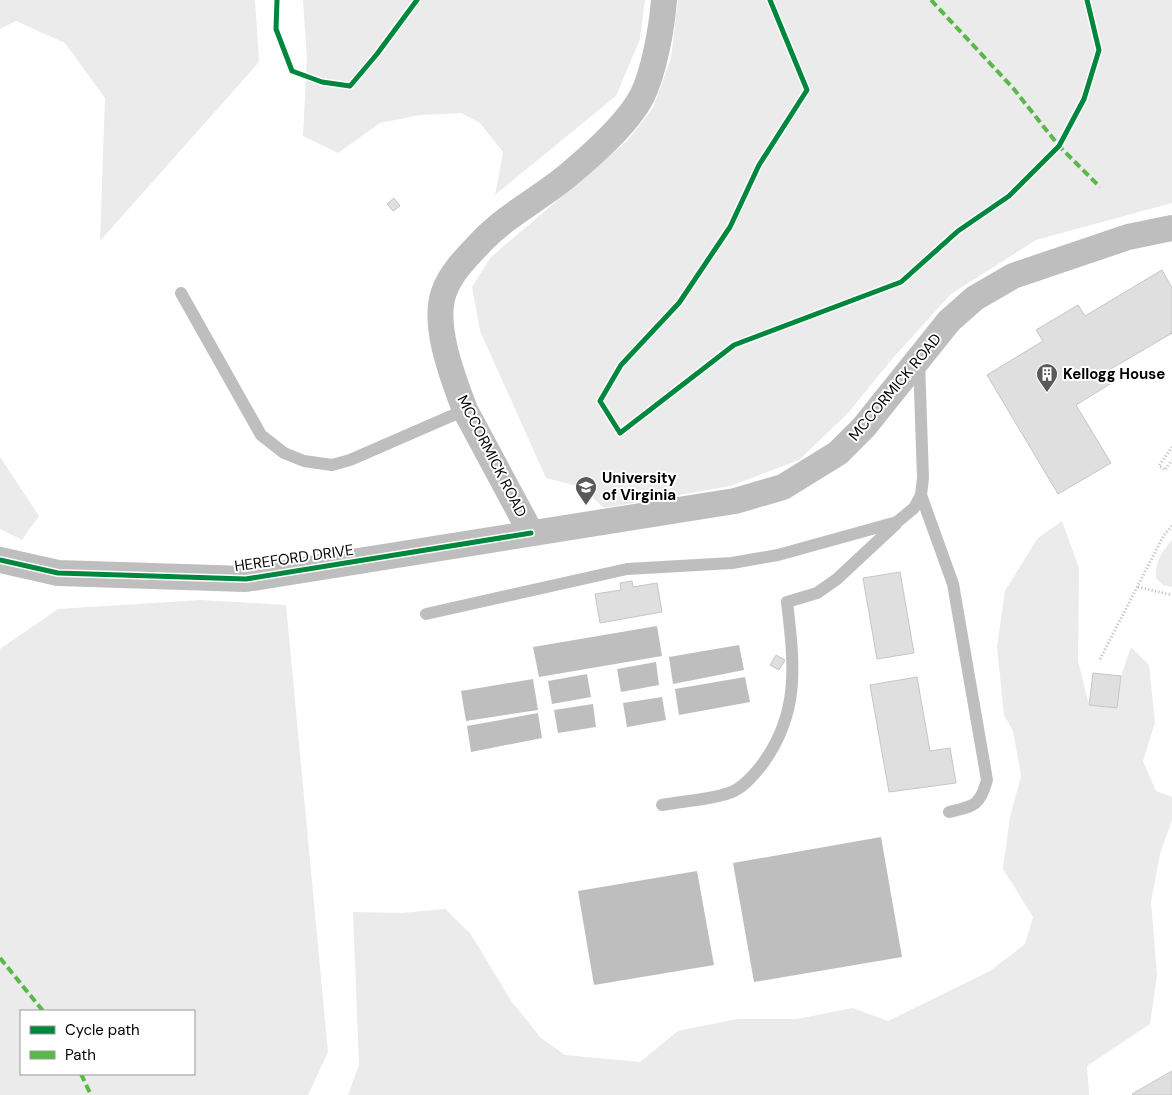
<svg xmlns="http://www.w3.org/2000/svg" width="1172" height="1095" viewBox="0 0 1172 1095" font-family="'DM Sans',sans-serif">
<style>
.green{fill:#ebebeb;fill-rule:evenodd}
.water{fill:#bebebe}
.building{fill:#dfdfdf;stroke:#c6c6c6}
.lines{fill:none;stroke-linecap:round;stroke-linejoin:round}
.path{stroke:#b9b9b9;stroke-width:3;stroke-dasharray:1 2.5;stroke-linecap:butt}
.lane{stroke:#bebebe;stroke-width:12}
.street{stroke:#bebebe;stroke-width:26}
.quiet{stroke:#58b947;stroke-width:4;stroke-dasharray:8 4;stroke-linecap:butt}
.cycleway-casing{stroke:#fff;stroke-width:8}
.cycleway{stroke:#00873e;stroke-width:5}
.labels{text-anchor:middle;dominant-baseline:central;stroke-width:4;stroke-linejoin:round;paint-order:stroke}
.poi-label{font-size:15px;font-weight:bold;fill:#000;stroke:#fff;text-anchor:start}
.street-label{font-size:15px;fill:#000;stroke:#fff}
</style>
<rect width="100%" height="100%" fill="#fff"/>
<path class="green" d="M0,0H255L259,62L100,241L105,98L65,43L16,21L0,29Z
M303,0H645L640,39L616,96L495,195L503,152L480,123L461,113L420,115L380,123L338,153L303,136L307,58Z
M678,0H1172V203L1036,240L951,294L893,358L848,413L799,460L730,486L604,508L581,487L546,478L480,331L472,287L491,257L627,141L653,108L671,58Z
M0,457L39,516L22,540L0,529Z
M1062,521L1079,568L1078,661L1089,705L1117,708L1121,676L1131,647L1149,665L1155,723L1143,761L1156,791L1172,797V820L1160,854L1151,902L1157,975L1150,1024L1087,1066L1089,1095H348L359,1065L353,912L402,913L445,909L470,933L512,1002L541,1038L565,1055L640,1062L678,1031L737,1019H797L853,1008L888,1021L990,971L1025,944L1033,917L1003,869L1010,817L1021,776L1013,731L1004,715L997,647L1005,591L1037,539Z
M1172,540V587L1163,585L1156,578C1155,561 1162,552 1172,540Z
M201,600L286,605L328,1052L308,1095H0V649L58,609ZM21,1011H194V1074H21Z"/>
<path class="water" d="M657,626L662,656L539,677L533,647Z
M739,645L744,670L673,684L669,657Z
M656,662L659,685L621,692L617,669Z
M587,674L591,697L552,704L548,681Z
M745,677L750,702L679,715L675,689Z
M533,679L538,710L466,721L461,691Z
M662,697L666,720L627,727L623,703Z
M593,704L596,727L558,733L554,710Z
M538,713L542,738L471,752L467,726Z
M881,837L902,957L754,982L733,863Z
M697,871L714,965L594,985L578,891Z"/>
<path class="building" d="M394,198L400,206L393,211L387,204Z
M1162,270L1172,288V333L1109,370L1115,381L1076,405L1111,463L1058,494L987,375L1043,341L1036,330L1078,305L1085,316Z
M900,572L914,653L877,659L863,578Z
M632,581L633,587L657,583L662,612L600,623L595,594L621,590L620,583Z
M776,655L785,660L779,670L770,665Z
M1093,673L1121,676L1117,708L1089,705Z
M917,677L930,751L950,748L956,783L889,792L870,685Z
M1172,1071V1095H1133L1132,1094Z"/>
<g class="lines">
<path class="path" d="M1171,333L1172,336
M1172,447L1159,466L1165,470L1172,460
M1138,587L1172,595
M1100,659L1164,535L1172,526"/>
<path class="lane" d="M181,293L261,435L284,453L304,461L332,465L350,460L465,410
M921,495L953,584L987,780C980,806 974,806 949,812
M426,614L627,569L732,563L778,555L897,522L914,508L921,495L923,478L919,361
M662,805C683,801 709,800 729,793C742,789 753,776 761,766C801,713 794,663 787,602L817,593L837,579L896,524"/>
<path class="street" d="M531,533L465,410C453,378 432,325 444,292C451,272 468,256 482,241C507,215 539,199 567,176C591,156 627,125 642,96C654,72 662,27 664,0
M0,560L58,573L246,579L735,501L783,487L838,453L864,427L949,321L975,298L1013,276L1128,237L1172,228"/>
<path class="quiet" d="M931,0L1013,88L1059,146L1100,187
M0,958L43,1011
M81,1074L91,1095"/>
<g class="cycleway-casing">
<path id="cycleway" d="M277,0L276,29L292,71L322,82L350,86L377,54L417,0
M770,0L807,90L759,165L730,227L679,303L621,365L600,401L620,433L734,345L901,282L958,231L1009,196L1059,146L1084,99L1099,50L1087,0
M0,560L58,573L246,579L531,533"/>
</g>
<use href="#cycleway" class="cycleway"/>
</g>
<defs>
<g id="building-pin" transform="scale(1.125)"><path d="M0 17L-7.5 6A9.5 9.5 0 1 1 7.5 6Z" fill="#595959" stroke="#fff"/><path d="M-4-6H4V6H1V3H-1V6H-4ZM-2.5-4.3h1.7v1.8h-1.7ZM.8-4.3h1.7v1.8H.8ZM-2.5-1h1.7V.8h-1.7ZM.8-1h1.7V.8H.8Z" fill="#fff"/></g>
<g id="university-pin" transform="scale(1.125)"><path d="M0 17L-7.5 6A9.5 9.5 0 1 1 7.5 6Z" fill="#595959" stroke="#fff"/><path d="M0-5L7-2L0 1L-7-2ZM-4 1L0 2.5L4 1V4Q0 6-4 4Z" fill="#fff"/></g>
</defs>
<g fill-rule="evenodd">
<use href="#building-pin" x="1047" y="374"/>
<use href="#university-pin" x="586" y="487"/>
</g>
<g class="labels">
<g class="poi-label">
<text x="1063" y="374">Kellogg House</text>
<text x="602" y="478">University<tspan x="602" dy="17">of Virginia</tspan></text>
</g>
<g class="street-label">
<text transform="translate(895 387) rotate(-50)">MCCORMICK ROAD</text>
<text transform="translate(492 456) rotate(63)">MCCORMICK ROAD</text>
<text transform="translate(294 558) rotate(-8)">HEREFORD DRIVE</text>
</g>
</g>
<rect x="20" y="1010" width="175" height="65" fill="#ffffff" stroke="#999999"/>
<rect x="30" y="1026" width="25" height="8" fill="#00873e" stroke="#999999"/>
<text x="65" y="1035" font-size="15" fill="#000000">Cycle path</text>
<rect x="30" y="1051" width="25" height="8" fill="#58b947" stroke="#999999"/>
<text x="65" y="1060" font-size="15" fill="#000000">Path</text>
</svg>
